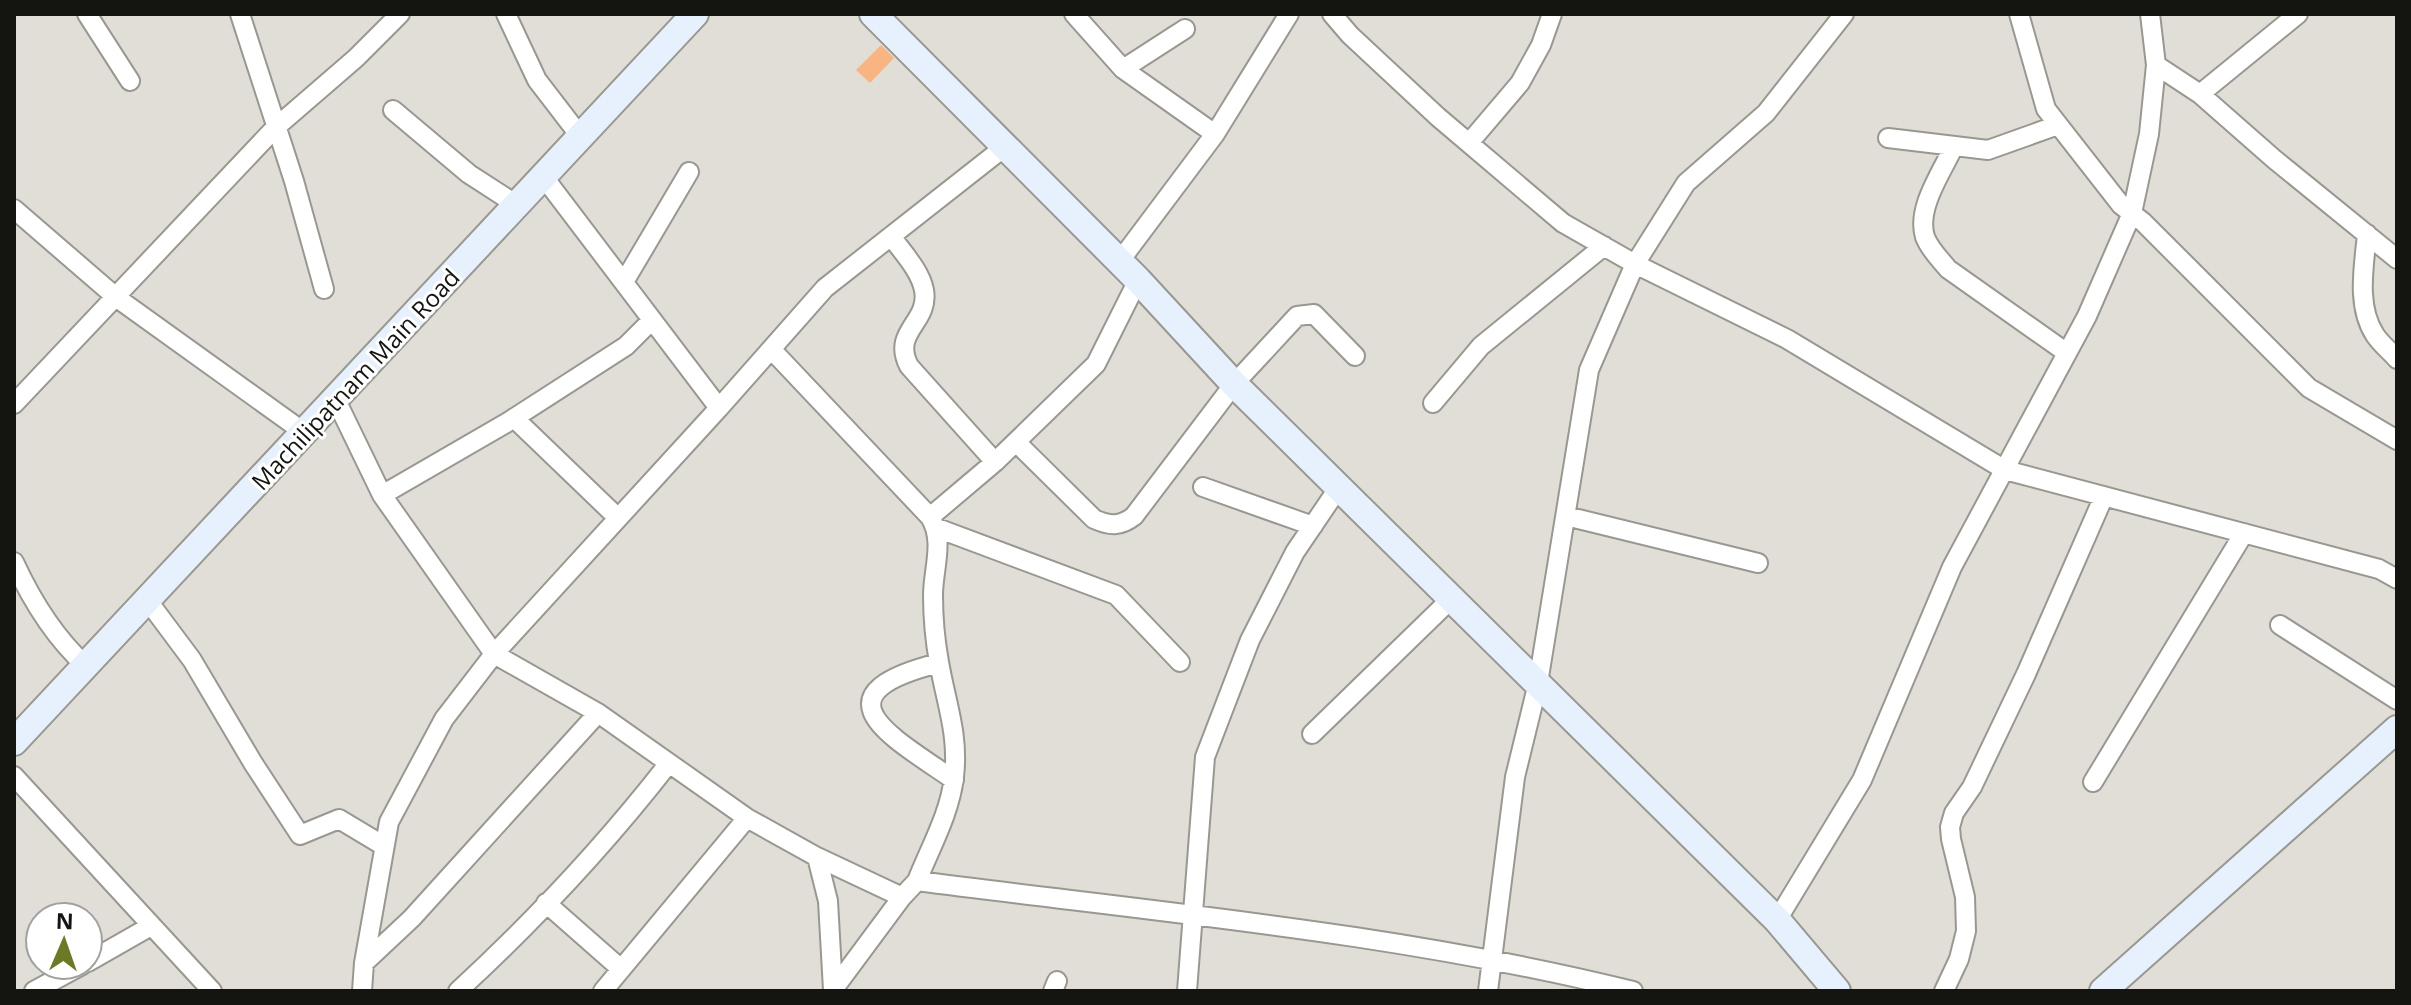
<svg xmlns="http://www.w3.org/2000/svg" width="2411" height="1005" viewBox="0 0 2411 1005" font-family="'Open Sans',sans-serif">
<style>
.building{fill:#f8b581}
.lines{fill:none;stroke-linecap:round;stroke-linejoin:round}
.street-casing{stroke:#999890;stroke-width:22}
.secondary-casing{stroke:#999890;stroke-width:30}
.street{stroke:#fff;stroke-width:18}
.secondary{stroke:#e7f1fd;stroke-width:26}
.labels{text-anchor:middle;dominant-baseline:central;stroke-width:6;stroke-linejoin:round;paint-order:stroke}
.street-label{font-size:24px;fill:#141411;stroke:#fff}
</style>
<rect width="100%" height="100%" fill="#e0ded6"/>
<path class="building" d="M881,45L894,58L870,83L856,70Z"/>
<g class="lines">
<g class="street-casing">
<path id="street" d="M87,14L130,81
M240,14L294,181L324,289
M506,14L537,80L580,136
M1074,14L1123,69L1185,29
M1332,14L1350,35L1438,117L1563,223L1635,264L1589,370L1538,683L1515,777L1488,991
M1844,14L1766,113L1686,183L1635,264L1787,339L2005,470L2379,569L2397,579
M2019,14L2046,109L2121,205L2143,222L2309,388L2397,440
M2156,65L2200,94L2274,159L2397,259
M1123,69L1215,134
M2200,94L2298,14
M393,110L469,174L517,205
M1888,138L1988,150L2058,125
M1469,143L1520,83L1541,45L1552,14
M1954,146C1942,172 1916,208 1925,237C1930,250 1940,259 1948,269L2067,353
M543,176L719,408L825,288L1007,145
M14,209L117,298L305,433
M2367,234C2364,266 2356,306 2375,335C2381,344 2390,351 2397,359
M891,236C902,252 920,270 924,290C930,323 891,331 909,366L995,462
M1119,262L1215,134L1289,14
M624,282L689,172
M771,349L930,517L995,462L1096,364L1138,280
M336,400L382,495L494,654L719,408
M1433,403L1481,346L1604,246
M14,404L275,128L356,58L400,14
M514,418L618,518
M1016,442L1094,519C1110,526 1120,527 1134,516L1234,384L1297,316L1314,314L1355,356
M1203,487L1313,526
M382,495L508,422L626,346L652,320
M1566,516L1758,563
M930,517C945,541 933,569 933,595C933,617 935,640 939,662C946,703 959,734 954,777C950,813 930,848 917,881C1155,912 1400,933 1633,991
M937,528L1116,595L1180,662
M14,562C32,601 54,637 86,666
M148,601L192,660L253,763L300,835L339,819L384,846
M2280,625L2397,700
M939,663C811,695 892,737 954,780
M1312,734L1451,599
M14,776L212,991
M2093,782L2244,533
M817,857L828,901L833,990L902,897
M546,903L621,969
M1777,920L1862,780L1952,567L2087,316L2132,213L2149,134L2156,65L2150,14
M88,962L151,926
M364,963L412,918L598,713
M34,991L82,965
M362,991L364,963L389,822L444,719L494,654L598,713L747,818L817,857L902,897L917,881
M458,991C534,921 606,844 669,763
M603,991L747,818
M1053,991L1057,981
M1187,991L1205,757L1250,640L1295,552L1339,487
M1944,991L1959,959L1966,931L1965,897L1951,839L1950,827L1954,813L1972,787L2026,674L2104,496"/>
</g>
<g class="secondary-casing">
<path id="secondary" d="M873,14L1138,280L1234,384L1777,920L1837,991
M14,742L695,14
M2103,991L2397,729"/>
</g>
<use href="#street" class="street"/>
<use href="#secondary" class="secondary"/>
</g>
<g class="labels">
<g class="street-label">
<text transform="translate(355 379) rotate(-47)">Machilipatnam Main Road</text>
</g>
</g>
<rect width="2411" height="1005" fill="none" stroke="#141411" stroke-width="32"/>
<g transform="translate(64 941) rotate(2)"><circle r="38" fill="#ffffff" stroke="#a1a1a0" stroke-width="2"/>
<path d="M0-6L14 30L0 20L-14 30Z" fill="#6c7a26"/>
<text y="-12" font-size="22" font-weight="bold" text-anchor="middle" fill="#141411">N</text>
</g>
</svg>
